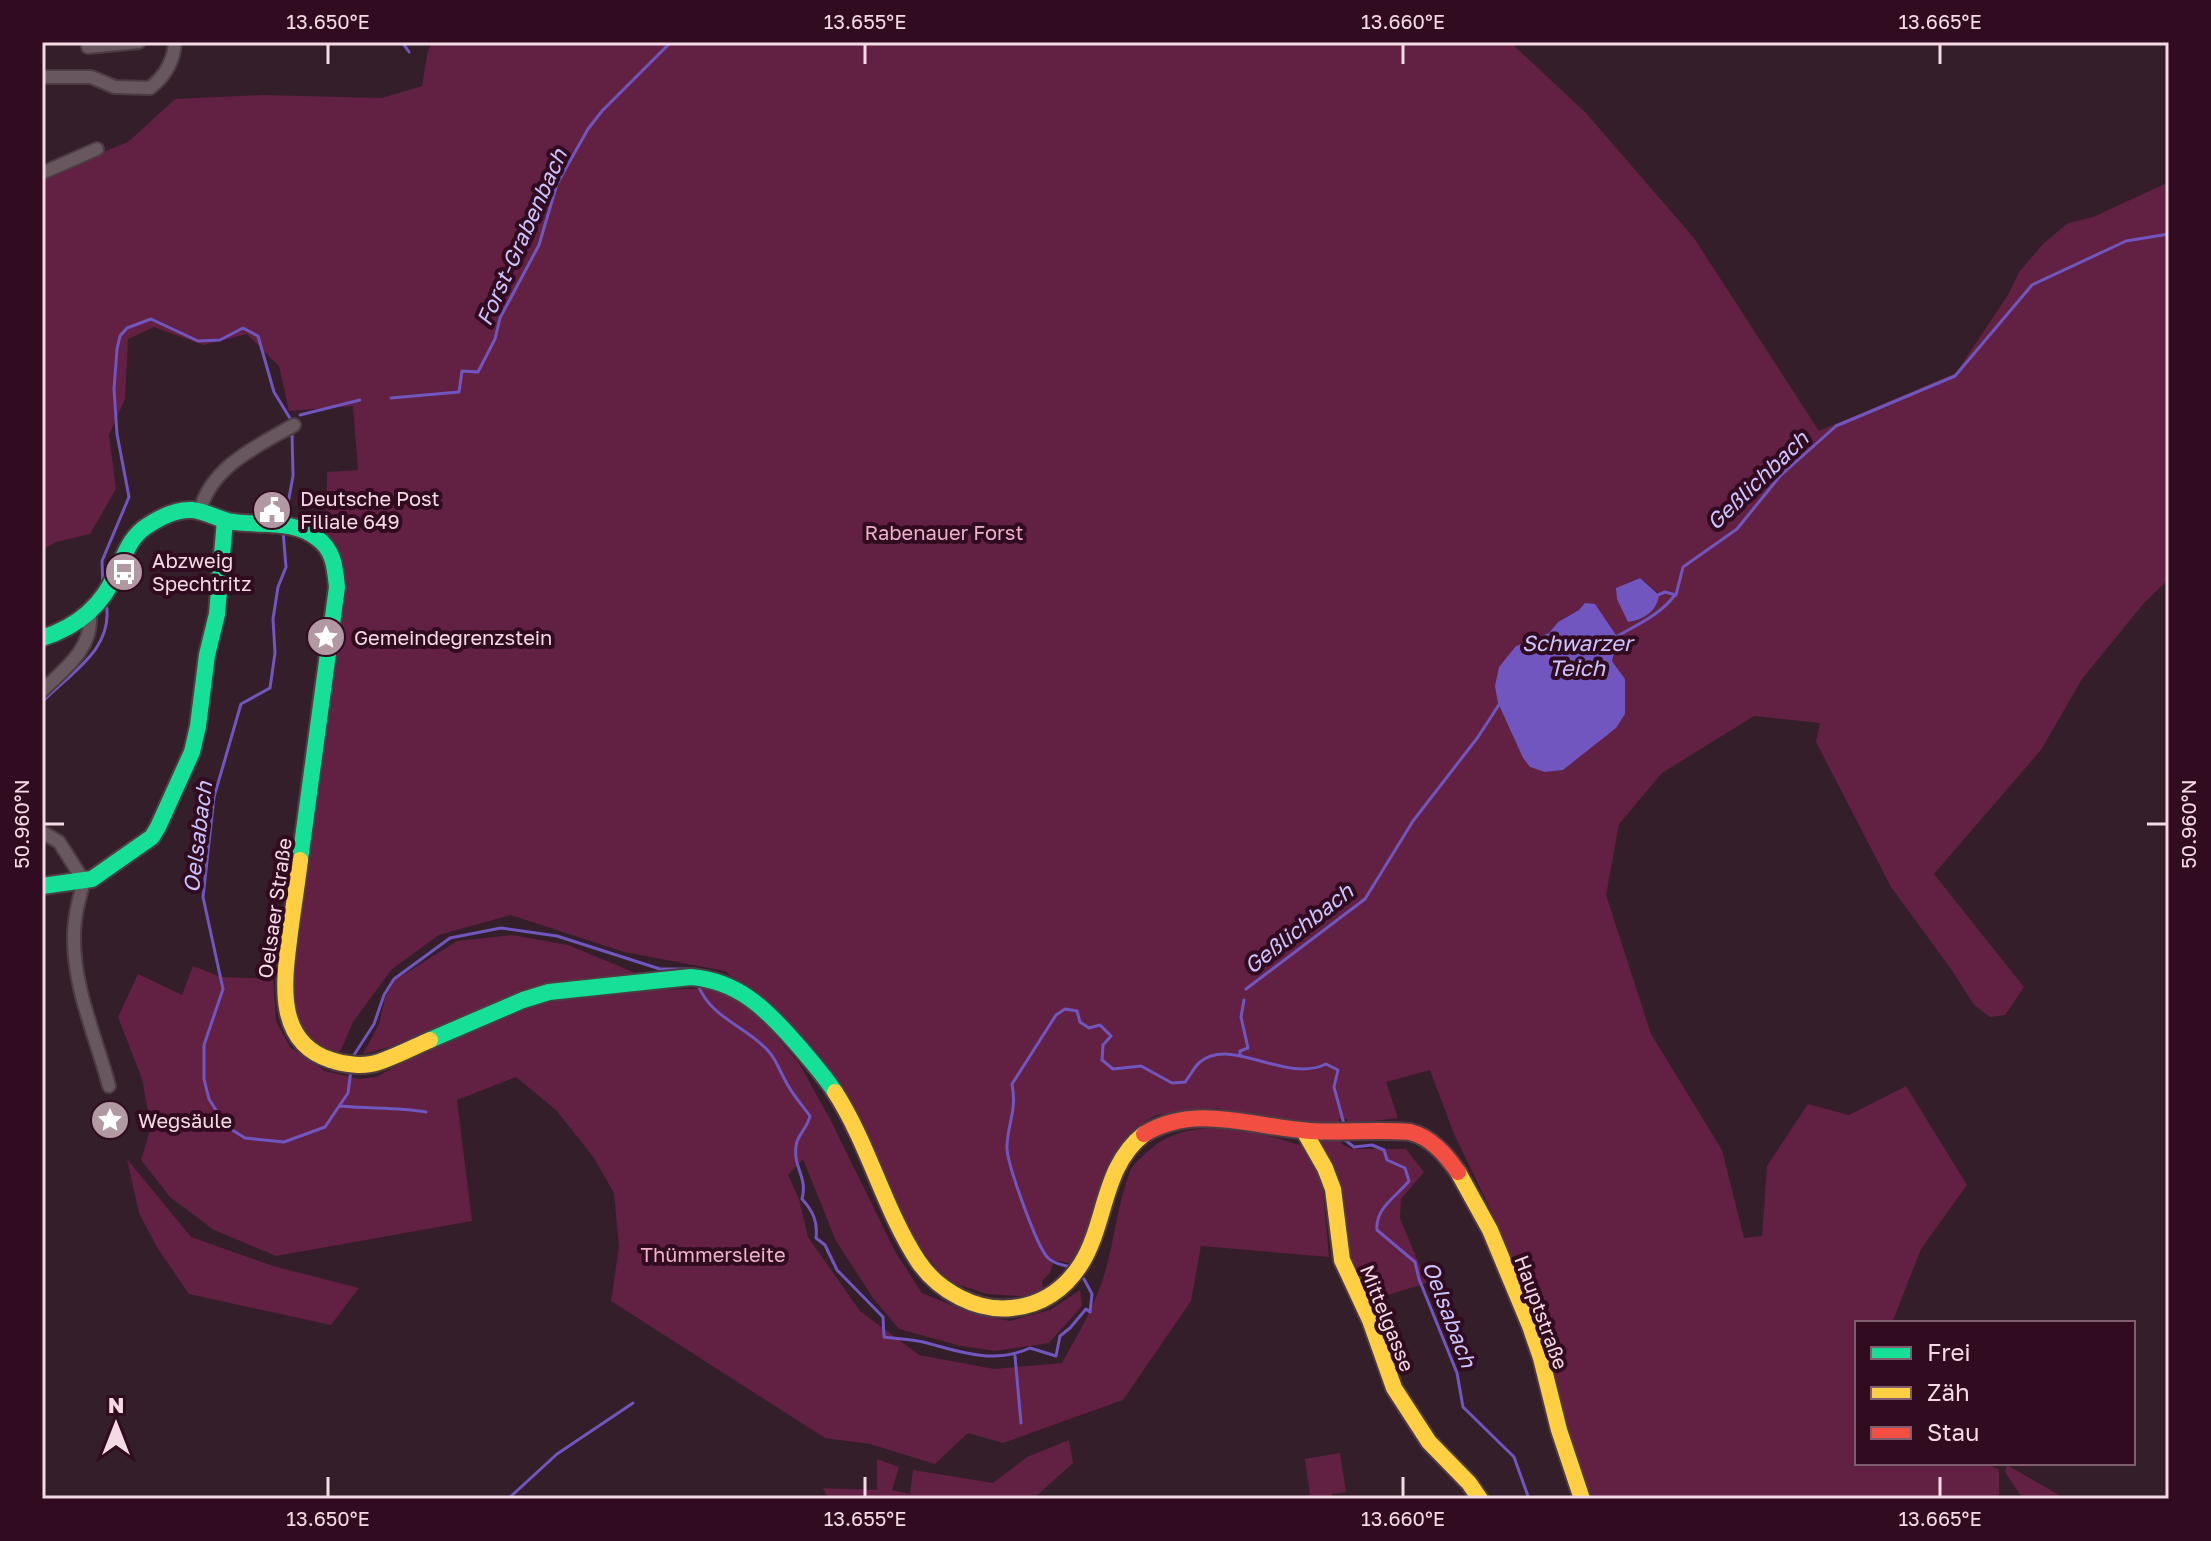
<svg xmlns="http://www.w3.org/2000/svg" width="2211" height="1541" viewBox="0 0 2211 1541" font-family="'Golos Text',sans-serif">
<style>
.green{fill:#622043;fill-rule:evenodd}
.water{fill:#7056be}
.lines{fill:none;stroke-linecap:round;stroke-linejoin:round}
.stream{stroke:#7056be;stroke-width:3}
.street-casing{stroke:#4e3c44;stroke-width:16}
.fast-casing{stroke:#4e3c44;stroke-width:20}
.slow-casing{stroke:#4e3c44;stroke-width:20}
.jam-casing{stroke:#4e3c44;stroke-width:20}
.street{stroke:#68575f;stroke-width:12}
.fast{stroke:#16e098;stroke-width:16}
.slow{stroke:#ffcf43;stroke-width:16}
.jam{stroke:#f24e42;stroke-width:16}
.ticks{fill:none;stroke:#f4dae5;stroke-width:3}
.labels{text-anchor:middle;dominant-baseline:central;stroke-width:8;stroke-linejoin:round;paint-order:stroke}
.poi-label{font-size:20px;fill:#f4dae5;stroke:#310c20;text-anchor:start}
.park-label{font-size:20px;fill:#eeb1cc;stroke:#310c20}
.street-label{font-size:20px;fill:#f4dae5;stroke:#310c20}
.water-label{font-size:22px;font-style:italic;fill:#ccc4fe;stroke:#310c20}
.neatline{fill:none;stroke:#f4dae5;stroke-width:3}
.ticks-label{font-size:20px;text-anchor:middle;fill:#f4dae5}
</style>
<rect width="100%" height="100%" fill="#341e29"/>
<path class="green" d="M433,42H1510L1586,113L1694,238L1819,431L1956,373L2008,295L2019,272L2044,243L2068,223L2093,217L2169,182V579L2144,603L2082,679L2041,750L1934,874L2024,987L2005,1015L1990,1017L1974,1005L1951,969L1891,887L1816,742L1820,723L1754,716L1662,773L1619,824L1606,895L1651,1034L1722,1150L1744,1238L1762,1236L1767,1166L1808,1104L1849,1115L1906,1086L1967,1185L1921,1249L1892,1323H1857V1463H1986L1999,1470V1499H1587L1562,1422L1543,1335L1495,1219L1454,1134L1430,1070L1386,1082L1398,1118L1348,1124L1347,1119H1339V1124L1279,1122L1217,1108L1156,1115L1135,1128L1111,1164L1074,1264L1054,1260L1050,1273L1042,1281L1043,1288L1036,1297L987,1294L947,1281L908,1232L788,1026L725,971L624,952L511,915L439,935L392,969L353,1022L341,1050L331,1055C300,1037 296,1019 288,985L337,598L326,545L327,472L358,470L353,406L289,411L279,366L247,334L203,345L154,327L128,339L125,399L109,435L116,489L90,534L56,542L42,550V177L128,142L175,99L263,95L382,98L422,86L428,50ZM1640,578L1659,594C1657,610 1644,621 1628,622L1625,584ZM1579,610L1617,648L1612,661L1617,667L1616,728L1601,738L1531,767L1523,758L1498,703L1516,646L1549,633L1558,622Z
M512,935L568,945L638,974L552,985L404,1043L363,1054L379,1024L385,998L395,980L457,941Z
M193,966L221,977L273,979L276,1021L290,1047L325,1071L359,1079L376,1077L435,1046L533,1004L588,992L721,988L763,1020L800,1065L830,1119L896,1253L922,1293L971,1313L1010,1321L1050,1310L1080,1290L1082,1306L1049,1343L995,1351L961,1346L899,1329L873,1298L836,1241L803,1159L788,1175L799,1199L808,1237L860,1311L919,1355L994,1369L1062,1363C1077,1336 1093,1309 1103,1279C1114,1244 1117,1206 1130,1171C1133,1164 1140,1159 1146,1153C1189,1112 1254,1131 1304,1146L1322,1180L1329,1257L1201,1246L1191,1301L1123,1400L1003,1443L968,1433L935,1464L870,1444L825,1438L611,1301L619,1247L614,1193L594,1158L556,1110L516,1077L457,1100L472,1221L276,1256L214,1230L170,1197L141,1160L151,1127L142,1079L118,1017L138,974L182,995Z
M1340,1140L1343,1145L1352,1149H1406L1424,1172L1401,1199L1400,1218L1427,1283L1368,1301L1352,1260L1337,1176L1314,1142Z
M127,1159L191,1237L273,1266L359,1288L331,1325L189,1294L158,1249L139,1213Z
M1069,1440L1073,1463L1033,1499H828L823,1488L877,1490V1459L899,1467L892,1490L910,1494L913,1470L993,1483L1027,1457Z
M1340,1453L1346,1492L1332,1494V1499H1285L1310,1495L1305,1459Z
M2007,1465L2066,1499H2023L2005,1472Z"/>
<path class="water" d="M1640,578L1659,595C1657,611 1644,620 1628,622L1617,599L1616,588Z
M1585,603L1595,604L1618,638L1612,661L1625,679V714L1616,728L1563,770L1545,772L1530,767L1523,758L1498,703L1495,686L1499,667L1516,646L1549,633L1558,622L1579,610Z"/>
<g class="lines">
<path class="stream" d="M402,42L409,52
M391,398L459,392L462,371L478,372L495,339L500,318L539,245L557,184L588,129L602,111L671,42
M300,415L360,400
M285,520L293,476L292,432
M283,531L286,567L278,587L273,619L275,653L270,688L241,704L214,797L203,897L223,989L204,1045V1079L209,1099L226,1126L245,1138L284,1142L325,1127L348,1093L351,1070
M103,588L102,561L129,497L117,434L114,389L117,349L120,336L127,328L151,319L198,341L220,340L243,328L258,336L274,392L291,420
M1658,595L1665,592L1676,595L1683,567L1737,529L1780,476L1836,426L1955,376L2032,285L2126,241L2169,234
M1614,638C1636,625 1659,616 1675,595
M42,702C69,674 115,649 106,603
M698,985C711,1019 749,1027 770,1053C777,1062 780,1071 785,1080C791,1093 802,1105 810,1116C807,1129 797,1135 796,1146C793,1168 808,1177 802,1199C813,1211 818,1222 816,1238L825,1245L837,1270L883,1317L884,1337C897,1339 910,1339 923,1342C959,1351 993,1365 1030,1348L1056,1356L1060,1336L1070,1328L1086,1309L1090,1312L1092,1294L1084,1279
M1246,989L1365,899L1413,821L1478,737L1500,703
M1240,1055V1051L1248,1048L1241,1017L1244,1000
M352,1058L374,1024L384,995L394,979L450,938L501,928L557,936L660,969H692
M340,1106C369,1109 397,1107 426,1112
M1345,1140L1354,1147L1372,1145L1384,1150L1387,1160L1405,1168L1409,1181C1396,1197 1375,1208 1377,1230L1415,1262L1419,1279L1457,1373L1463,1407L1514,1457L1529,1499
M1071,1267C1063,1265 1054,1264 1048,1258C1037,1247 1006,1162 1007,1146C1008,1122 1017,1111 1012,1084L1056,1015L1065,1009L1077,1011L1080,1022L1089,1028L1100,1025L1111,1036L1103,1045L1102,1060L1113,1069L1141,1066L1172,1083L1185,1082C1190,1076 1194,1067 1200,1062C1232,1036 1285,1084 1326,1064L1338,1070L1334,1087L1344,1124
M1015,1356L1021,1423
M508,1499L557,1454L633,1403"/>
<g class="street-casing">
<path id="street" d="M88,47L139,42
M42,77H91L115,87L150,88C165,76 174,62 175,42
M42,173L97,149
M200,511C211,466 258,446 294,425
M42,691C64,669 92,650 90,616
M42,832L59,842L84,881C79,899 74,917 74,936C73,987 96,1037 109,1086"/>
</g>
<g class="fast-casing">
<path id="fast" d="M42,638C77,627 103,606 117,571C125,554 130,537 147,526C159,518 177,509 192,510C205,511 216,518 228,521C256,527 292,518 317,538C334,550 335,568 337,587L300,860
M42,886L92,879L152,837L158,827L192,752L198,726L207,655L217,614L225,520
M430,1040L523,1000L549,992L691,977C738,981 765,1008 795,1042C809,1058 823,1074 835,1092"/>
</g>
<g class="slow-casing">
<path id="slow" d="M300,860C297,885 293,909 290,933C284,980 274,1042 331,1060C345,1065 365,1067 379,1062C397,1056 414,1047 430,1040
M835,1092C869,1145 884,1209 918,1261C938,1291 977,1312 1012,1308C1042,1305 1065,1289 1081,1264C1107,1222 1102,1167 1144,1134
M1304,1131L1325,1168L1333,1189L1342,1260L1370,1320L1394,1388L1429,1442L1469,1483L1480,1499
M1458,1172L1490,1230L1530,1326L1541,1358L1559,1430L1582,1499"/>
</g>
<g class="jam-casing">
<path id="jam" d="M1144,1134C1197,1102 1254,1128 1311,1131C1344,1133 1377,1129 1410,1132C1431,1137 1446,1155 1458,1172"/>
</g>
<use href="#street" class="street"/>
<use href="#fast" class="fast"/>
<use href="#slow" class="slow"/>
<use href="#jam" class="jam"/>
</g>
<path class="ticks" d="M328,44V64M865,44V64M1403,44V64M1940,44V64M44,824H64M2147,824H2167M328,1477V1497M865,1477V1497M1403,1477V1497M1940,1477V1497"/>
<defs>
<g id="civic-disc" transform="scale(2)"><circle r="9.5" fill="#b198a3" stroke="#310c20"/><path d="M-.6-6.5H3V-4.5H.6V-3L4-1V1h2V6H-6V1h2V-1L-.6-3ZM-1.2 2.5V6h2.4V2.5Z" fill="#fff"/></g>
<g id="bus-disc" transform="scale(2)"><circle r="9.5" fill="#b198a3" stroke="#310c20"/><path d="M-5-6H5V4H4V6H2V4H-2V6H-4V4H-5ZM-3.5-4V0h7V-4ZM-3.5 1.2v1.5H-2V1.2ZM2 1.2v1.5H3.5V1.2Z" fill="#fff"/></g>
<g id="sight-disc" transform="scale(2)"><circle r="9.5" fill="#b198a3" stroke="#310c20"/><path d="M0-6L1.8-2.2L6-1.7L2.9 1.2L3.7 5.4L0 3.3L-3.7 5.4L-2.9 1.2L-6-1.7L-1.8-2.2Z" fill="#fff"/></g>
</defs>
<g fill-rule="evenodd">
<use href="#civic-disc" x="272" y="510"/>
<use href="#bus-disc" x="124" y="572"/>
<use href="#sight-disc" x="326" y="637"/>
<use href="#sight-disc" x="110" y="1120"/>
</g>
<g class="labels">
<g class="poi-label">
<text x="300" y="498">Deutsche Post<tspan x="300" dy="23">Filiale 649</tspan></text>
<text x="152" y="560">Abzweig<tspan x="152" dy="23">Spechtritz</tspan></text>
<text x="354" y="637">Gemeindegrenzstein</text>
<text x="138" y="1120">Wegsäule</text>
</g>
<g class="park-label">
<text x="944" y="532">Rabenauer Forst</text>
<text x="713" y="1254">Thümmersleite</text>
</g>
<g class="street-label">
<text transform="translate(274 908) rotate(-82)">Oelsaer Straße</text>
<text transform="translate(1542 1312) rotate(70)">Hauptstraße</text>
<text transform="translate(1388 1318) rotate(68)">Mittelgasse</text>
</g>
<g class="water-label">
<text transform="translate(521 237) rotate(-66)">Forst-Grabenbach</text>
<text transform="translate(1757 480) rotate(-44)">Geßlichbach</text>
<text x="1577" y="642">Schwarzer<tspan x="1577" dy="25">Teich</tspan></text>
<text transform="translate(197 837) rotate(-83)">Oelsabach</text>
<text transform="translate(1298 928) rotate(-38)">Geßlichbach</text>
<text transform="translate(1450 1314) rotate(69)">Oelsabach</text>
</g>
</g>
<rect width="2211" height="1541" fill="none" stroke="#310c20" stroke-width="88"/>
<rect x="1855" y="1321" width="280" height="144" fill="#310c20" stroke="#7f5e6f" stroke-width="2"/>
<rect x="1871" y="1347" width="40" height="12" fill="#16e098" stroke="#7f5e6f" stroke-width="2"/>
<text x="1927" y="1361" font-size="24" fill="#f4dae5">Frei</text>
<rect x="1871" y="1387" width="40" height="12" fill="#ffcf43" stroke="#7f5e6f" stroke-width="2"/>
<text x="1927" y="1401" font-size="24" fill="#f4dae5">Zäh</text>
<rect x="1871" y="1427" width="40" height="12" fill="#f24e42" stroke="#7f5e6f" stroke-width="2"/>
<text x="1927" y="1441" font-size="24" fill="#f4dae5">Stau</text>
<g transform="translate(116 1425)" stroke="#310c20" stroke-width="6" paint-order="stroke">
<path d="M0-6L14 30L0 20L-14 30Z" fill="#f4dae5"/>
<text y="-12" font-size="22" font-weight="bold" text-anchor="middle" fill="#f4dae5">N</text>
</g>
<rect x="44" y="44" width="2123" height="1453" class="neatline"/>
<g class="ticks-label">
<text x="328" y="29">13.650°E</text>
<text x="865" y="29">13.655°E</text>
<text x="1403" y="29">13.660°E</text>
<text x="1940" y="29">13.665°E</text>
<text transform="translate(22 824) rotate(-90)" y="7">50.960°N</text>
<text transform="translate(2189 824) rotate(-90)" y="7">50.960°N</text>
<text x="328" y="1526">13.650°E</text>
<text x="865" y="1526">13.655°E</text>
<text x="1403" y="1526">13.660°E</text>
<text x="1940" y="1526">13.665°E</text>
</g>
</svg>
